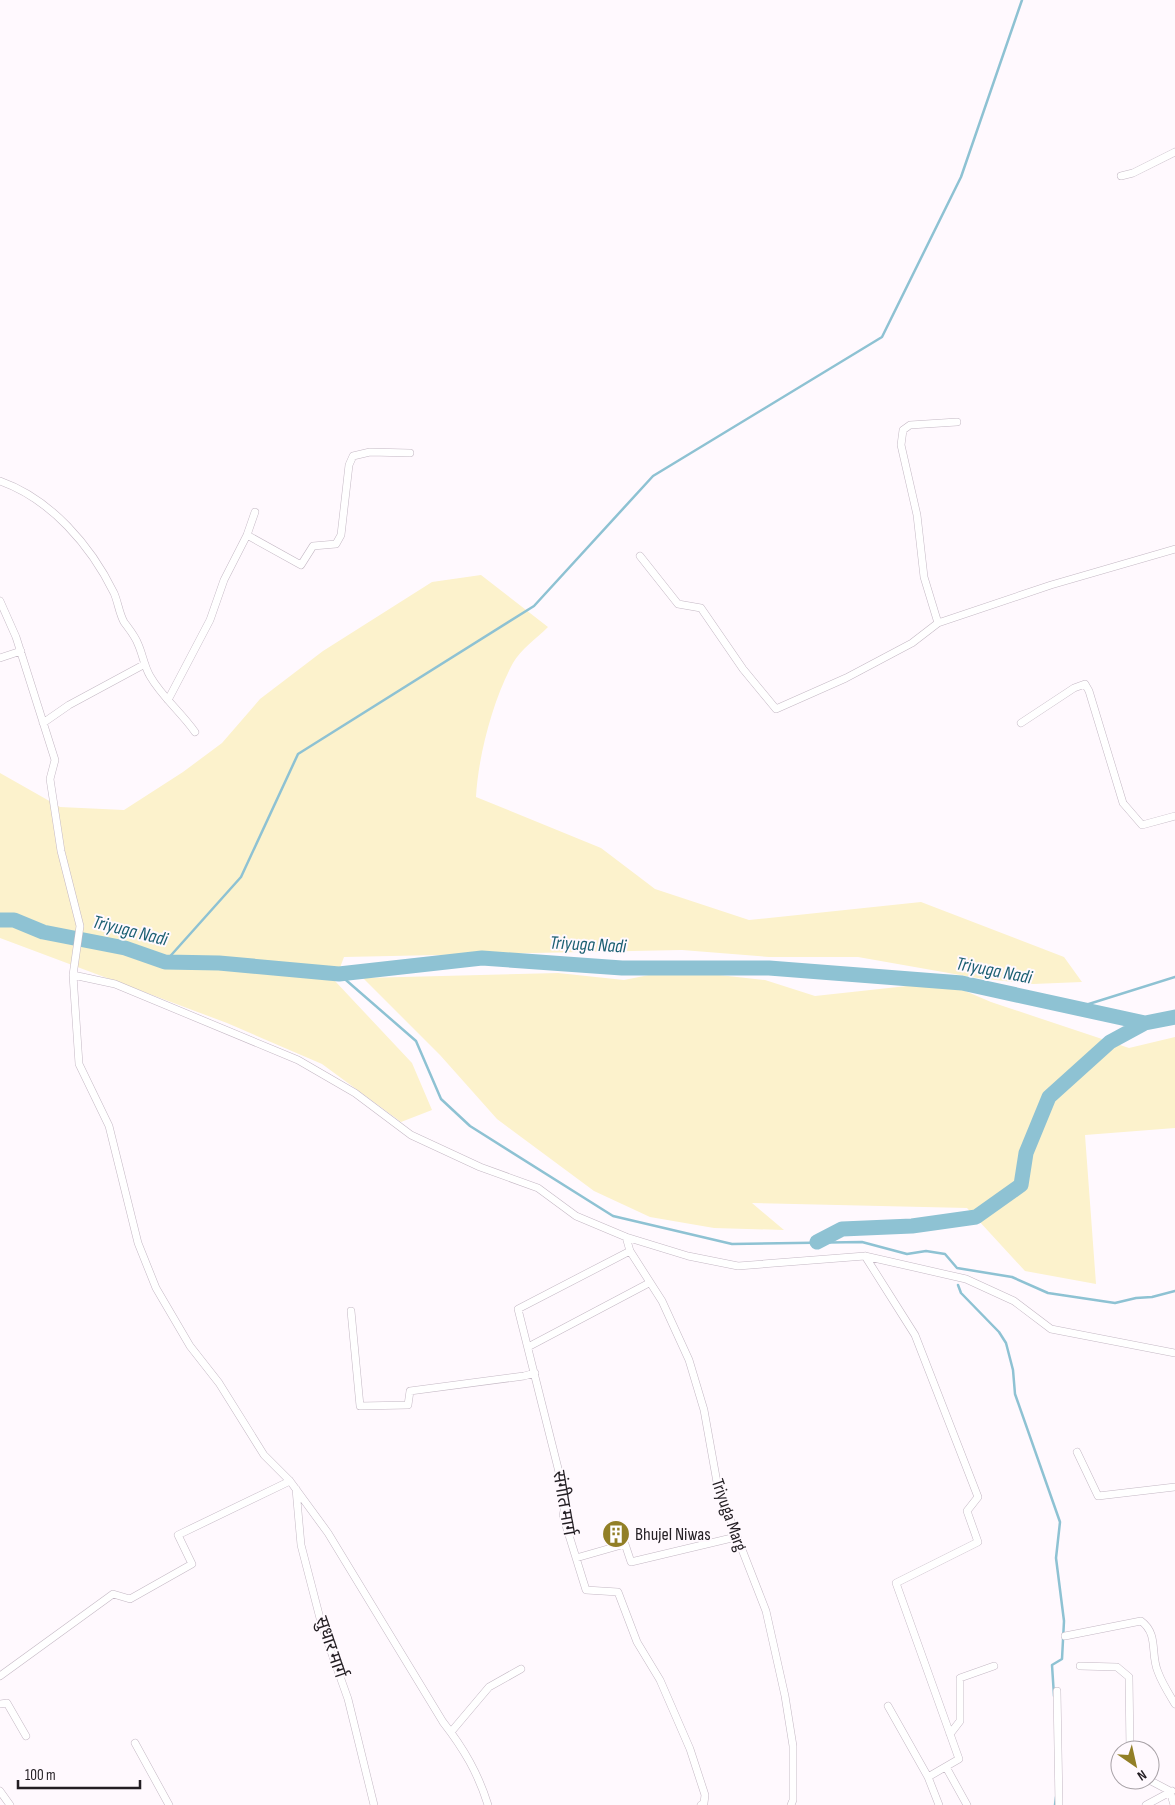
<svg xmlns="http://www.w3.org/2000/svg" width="1175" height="1805" viewBox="0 0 1175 1805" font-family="'Sofia Sans Condensed','Noto Sans Devanagari',sans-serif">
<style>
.sand{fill:#fcf2cc}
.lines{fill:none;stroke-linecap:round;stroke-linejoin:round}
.stream{stroke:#8ec2d3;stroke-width:2.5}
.river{stroke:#8ec2d3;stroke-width:15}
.street-casing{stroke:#c4b8c4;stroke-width:8}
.street{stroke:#fff;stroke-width:7}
.labels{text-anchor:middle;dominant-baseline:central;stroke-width:4;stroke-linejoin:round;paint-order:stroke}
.street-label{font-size:18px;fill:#231e23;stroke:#fff9fe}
.poi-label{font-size:18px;fill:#231e23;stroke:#fff9fe;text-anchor:start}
.water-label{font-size:19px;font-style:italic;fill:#1b5f72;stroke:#fff9fe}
</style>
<rect width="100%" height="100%" fill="#fff9fe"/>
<path class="sand" d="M481,575L548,627C537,638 520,650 513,663C493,699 478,757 476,797L601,848L655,889L749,920L921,902L1064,957L1082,982L1033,984L977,978L858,957H769L682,950L344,957L335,981L412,1063L432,1110L401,1122L322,1064L227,1023L0,938V773L60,807L124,810L183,772L222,743L260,699L323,651L432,582Z
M674,970L765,980L815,996L944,982L991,1002L1129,1048L1175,1037V1128L1085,1135L1096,1284L1025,1271L967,1208L752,1203L784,1230L714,1228L650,1217L594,1191L497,1119L440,1055L363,978L558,973L624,980Z"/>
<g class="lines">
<path class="stream" d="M165,962L241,877L298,754L534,606L653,476L882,337L961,177L1022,0
M339,974L416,1041L441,1099L470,1126L613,1216L732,1244L862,1242L907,1254L926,1251L945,1254L957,1268L1012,1277L1048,1293L1115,1303L1136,1298L1152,1297L1175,1291
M1076,1008L1175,977
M958,1285L961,1293L999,1332L1006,1343L1013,1370L1015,1394L1060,1522L1056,1558L1064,1621L1062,1659L1052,1665L1054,1696
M1055,1805L1056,1797"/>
<path class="river" d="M0,920H14L43,932L125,948L165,962L219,963L339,974L482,958L622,968H769L962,983L1145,1023L1175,1017
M817,1242L842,1229L912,1226L976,1217L1021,1185L1026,1153L1049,1097L1110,1042L1145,1023"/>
<g class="street-casing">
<path id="street" d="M1121,176L1133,173L1175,152
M0,481C51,499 91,546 114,593C118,602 119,613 124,622C129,629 135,636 138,644C143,655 144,666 150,676C162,697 181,712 195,732
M247,535L301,565L313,546L336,544L341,535L349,465L353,456L370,452L410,453
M640,556L678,604L701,608L743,669L776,709L846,678L912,643L938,623L1051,585L1175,549
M0,601L16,637L55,760L50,779L61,851L80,926L73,975L79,1064L109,1126L138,1243L156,1288L190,1346L219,1383L264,1455L290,1481L328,1533L443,1722C464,1749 478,1773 488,1805
M938,623L924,577L917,515L901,445L903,430L910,425L957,422
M0,658L21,651
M168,700L210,620L224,580L247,535L255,512
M43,723L69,705L145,664
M1021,723L1074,688L1085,684L1089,691L1123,803L1142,825L1175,816
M73,975L115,984L298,1060L355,1093L411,1135L480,1167L538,1188L576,1216L626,1237L688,1256L738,1266L865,1256L966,1279L1014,1301L1051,1329L1175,1353
M626,1237L630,1251L662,1301L689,1360L704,1410L718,1488L766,1611L785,1696L793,1746V1800L791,1805
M630,1251L518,1309L566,1500L563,1516L586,1590L618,1592L637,1642L660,1680L690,1749L705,1795L704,1803L701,1805
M865,1256L915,1335L978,1497L967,1511L978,1542L896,1583L959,1759L928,1777
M351,1311L360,1406L408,1405L410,1391L524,1376L535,1373
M528,1347L649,1283
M1077,1452L1098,1496L1175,1487
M296,1489L301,1545L322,1626L348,1699L374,1805
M576,1558L625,1544L631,1562L736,1537
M1065,1636L1141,1621C1159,1634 1150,1654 1158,1672C1162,1683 1169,1694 1175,1704
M1080,1666L1117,1667L1129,1677L1130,1750
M0,1676L113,1594L130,1599L192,1564L178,1535L290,1481
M1057,1691L1059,1805
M0,1704L7,1703L26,1736
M888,1706L928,1777L939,1805
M451,1732L489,1687L521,1669
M950,1734L960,1721V1678L994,1666
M135,1743L169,1805
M946,1767L967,1805
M1149,1780L1170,1791L1174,1805
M0,1791L10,1805
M1146,1805L1172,1791"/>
</g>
<use href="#street" class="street"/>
</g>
<defs>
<g id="building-disc" transform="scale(1.4375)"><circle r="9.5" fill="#927f26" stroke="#fff9fe"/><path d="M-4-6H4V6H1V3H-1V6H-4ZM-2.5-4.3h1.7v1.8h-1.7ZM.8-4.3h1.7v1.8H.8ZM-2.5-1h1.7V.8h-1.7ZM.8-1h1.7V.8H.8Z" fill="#fff"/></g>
</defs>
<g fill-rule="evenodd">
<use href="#building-disc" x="616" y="1534"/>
</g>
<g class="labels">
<g class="street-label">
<text transform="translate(564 1503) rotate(80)">संगीत मार्ग</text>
<text transform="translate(729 1515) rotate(71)">Triyuga Marg</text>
<text transform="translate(331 1647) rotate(71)">सुधार मार्ग</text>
</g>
<g class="poi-label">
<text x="635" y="1534">Bhujel Niwas</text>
</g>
<g class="water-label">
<text transform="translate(130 931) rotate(14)">Triyuga Nadi</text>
<text transform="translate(588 945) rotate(3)">Triyuga Nadi</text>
<text transform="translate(994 971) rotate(11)">Triyuga Nadi</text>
</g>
</g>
<g transform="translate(1135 1765) rotate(146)"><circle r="24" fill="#fff9fe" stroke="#a7a1a6"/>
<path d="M0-4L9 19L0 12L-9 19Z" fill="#927f26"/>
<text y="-8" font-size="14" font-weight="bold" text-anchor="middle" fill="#231e23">N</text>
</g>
<path d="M18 1780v8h122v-8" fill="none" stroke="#231e23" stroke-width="2.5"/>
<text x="25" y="1780" font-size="15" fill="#231e23" stroke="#fff9fe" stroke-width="4" paint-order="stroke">100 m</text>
</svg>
